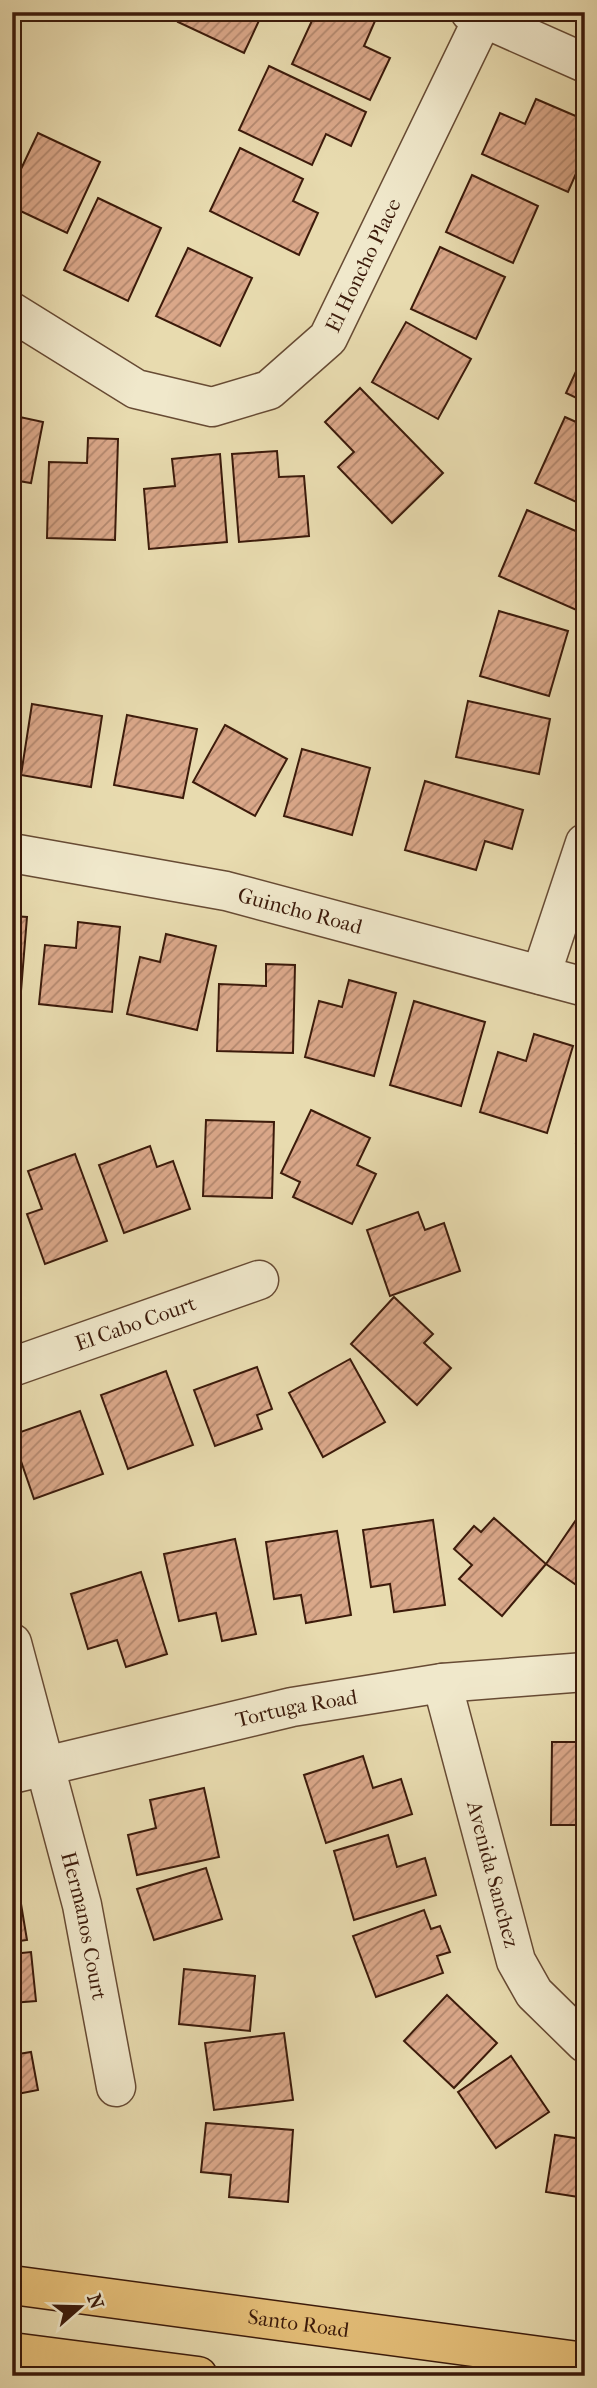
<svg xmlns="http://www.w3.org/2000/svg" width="597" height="2388" viewBox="0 0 597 2388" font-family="'IM FELL French Canon',serif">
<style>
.building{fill:url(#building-hatch);stroke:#3c1b0b;stroke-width:2}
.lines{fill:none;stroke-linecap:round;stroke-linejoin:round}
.minor-casing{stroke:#674b34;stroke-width:41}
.major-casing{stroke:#3c1b0b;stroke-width:41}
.minor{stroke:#f0e8cb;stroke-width:38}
.major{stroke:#e4be78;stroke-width:38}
.labels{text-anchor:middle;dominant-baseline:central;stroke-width:7;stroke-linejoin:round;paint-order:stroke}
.street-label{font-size:21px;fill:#3c1b0b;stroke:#f0e8cb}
</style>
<defs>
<pattern id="building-hatch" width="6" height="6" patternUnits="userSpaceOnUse" patternTransform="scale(1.75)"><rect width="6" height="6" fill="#daa789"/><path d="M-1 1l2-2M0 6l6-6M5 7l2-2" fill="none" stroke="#b2876e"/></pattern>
</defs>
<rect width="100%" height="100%" fill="#e8dbaf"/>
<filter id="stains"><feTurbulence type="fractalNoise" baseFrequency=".00286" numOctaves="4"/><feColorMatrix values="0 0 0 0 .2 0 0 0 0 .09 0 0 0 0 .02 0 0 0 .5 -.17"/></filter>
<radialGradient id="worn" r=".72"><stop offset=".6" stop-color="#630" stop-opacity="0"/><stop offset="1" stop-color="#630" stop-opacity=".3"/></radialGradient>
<!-- building -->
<g class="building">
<polygon points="183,12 263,12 244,53 178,22"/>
<polygon points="316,12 356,12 375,21 364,46 390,58 370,100 292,64"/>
<polygon points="269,66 366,112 351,146 326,134 312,165 239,130"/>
<polygon points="536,99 585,120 585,153 568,192 482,154 500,113 525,124"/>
<polygon points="38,133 100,162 67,233 12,207 12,188"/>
<polygon points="240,148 303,179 293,201 318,213 299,255 210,211"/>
<polygon points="472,175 538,206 513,263 446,232"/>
<polygon points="98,198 161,228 128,301 64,270"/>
<polygon points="440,247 505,277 476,339 411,309"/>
<polygon points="188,248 252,278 220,346 156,316"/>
<polygon points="406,322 471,359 438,419 372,382"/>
<polygon points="585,352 585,402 566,393"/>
<polygon points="12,386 20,387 15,416 43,422 31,483 12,480"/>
<polygon points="360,388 443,473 392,523 338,467 354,452 325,422"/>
<polygon points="565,417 585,426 585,506 535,483"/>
<polygon points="88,438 118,439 115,540 47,538 49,462 87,463"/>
<polygon points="277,451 279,477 304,476 309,536 239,542 232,454"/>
<polygon points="220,454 227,542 149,549 144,489 175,486 172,459"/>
<polygon points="527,510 585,535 585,604 581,612 499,576"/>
<polygon points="499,611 568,631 549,696 480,676"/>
<polygon points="468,701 550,719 539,774 456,757"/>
<polygon points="32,704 102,716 91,787 21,775"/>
<polygon points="127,715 197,729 183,798 114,785"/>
<polygon points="225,725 287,759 255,816 193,782"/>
<polygon points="302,749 370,768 352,835 284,816"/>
<polygon points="425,781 523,810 512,849 485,841 476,870 405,850"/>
<polygon points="12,916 27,917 21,991 12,990"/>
<polygon points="78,922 120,927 112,1012 39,1004 45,945 76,948"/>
<polygon points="166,934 216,946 197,1030 127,1014 140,957 160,962"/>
<polygon points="266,964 295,965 293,1053 217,1051 219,984 266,986"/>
<polygon points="349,980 396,993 374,1076 305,1057 319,1001 342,1007"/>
<polygon points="414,1001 485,1022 461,1106 390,1085"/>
<polygon points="534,1034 573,1046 547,1133 480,1112 498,1052 526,1061"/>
<polygon points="581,1078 585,1078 585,1144 576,1143"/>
<polygon points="311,1110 370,1138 357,1165 376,1174 352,1224 293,1197 300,1182 281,1173"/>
<polygon points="206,1120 274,1122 272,1198 203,1196"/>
<polygon points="150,1146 157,1167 173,1161 190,1209 124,1233 99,1165"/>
<polygon points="75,1154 107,1241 45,1264 27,1214 42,1209 28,1171"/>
<polygon points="418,1212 425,1230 444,1223 460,1271 390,1296 367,1230"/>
<polygon points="394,1297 433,1334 424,1343 451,1368 417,1405 351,1344"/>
<polygon points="350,1359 385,1422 323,1457 289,1393"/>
<polygon points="257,1367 272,1409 257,1415 262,1429 215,1446 194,1390"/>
<polygon points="166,1371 193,1445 128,1469 101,1395"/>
<polygon points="80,1411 103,1474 34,1499 12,1435"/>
<polygon points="580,1514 585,1517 585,1591 546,1564"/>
<polygon points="494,1518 546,1564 502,1616 459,1579 472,1565 454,1549 474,1526 481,1532"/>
<polygon points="433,1520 445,1605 394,1612 390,1584 371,1587 363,1530"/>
<polygon points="337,1531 351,1615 306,1623 301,1595 274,1599 266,1542"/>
<polygon points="235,1539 256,1634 222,1641 216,1613 179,1621 164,1554"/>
<polygon points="141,1572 167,1654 126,1667 117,1640 88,1649 71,1594"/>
<polygon points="552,1742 585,1742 585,1825 551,1825"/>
<polygon points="363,1756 373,1788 401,1779 412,1814 326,1843 304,1775"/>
<polygon points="204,1788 219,1857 137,1875 128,1835 156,1828 150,1800"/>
<polygon points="388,1835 397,1867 425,1858 436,1895 354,1920 334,1851"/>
<polygon points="206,1868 222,1919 154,1940 137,1889"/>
<polygon points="20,1898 27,1940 12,1942 12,1899"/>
<polygon points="424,1910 431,1929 440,1926 450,1952 437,1956 443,1973 376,1997 353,1936"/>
<polygon points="31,1952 36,2001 12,2003 12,1954"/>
<polygon points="184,1969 255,1976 250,2031 179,2024"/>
<polygon points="447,1995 497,2043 454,2088 404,2041"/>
<polygon points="284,2033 293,2100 214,2110 205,2043"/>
<polygon points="31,2052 38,2090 12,2095 12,2055"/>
<polygon points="511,2056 549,2112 496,2148 458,2092"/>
<polygon points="585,2122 585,2198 546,2192 555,2135 582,2139"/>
<polygon points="206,2123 293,2130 288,2202 229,2197 231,2175 201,2172"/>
</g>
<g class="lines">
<!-- minor casing -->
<g class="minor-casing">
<g id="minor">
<polyline points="470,12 585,63"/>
<path id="s1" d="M12 312 136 389 212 407 269 390 328 338 483 18"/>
<path id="s2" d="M12 853 226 891 585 987"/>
<polyline points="541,975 585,843"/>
<path id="s3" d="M12 1367 259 1280"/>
<path id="s4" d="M12 1643 82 1905 116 2087"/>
<path id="s5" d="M442 1683 516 1961 534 1993 585 2043"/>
<path id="s6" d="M12 1774 292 1707 442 1683 585 1672"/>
</g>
</g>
<!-- major casing -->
<g class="major-casing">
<g id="major">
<path id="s7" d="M12 2285 585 2362"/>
<polyline points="12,2352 198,2376"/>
</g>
</g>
<!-- minor -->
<use href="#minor" class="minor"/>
<!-- major -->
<use href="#major" class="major"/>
</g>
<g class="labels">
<!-- street labels -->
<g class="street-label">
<text stroke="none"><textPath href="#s1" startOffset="443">El Honcho Place</textPath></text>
<text stroke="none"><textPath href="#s2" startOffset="294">Guincho Road</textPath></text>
<text stroke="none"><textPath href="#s3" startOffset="131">El Cabo Court</textPath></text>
<text stroke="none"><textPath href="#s6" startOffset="292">Tortuga Road</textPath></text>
<text stroke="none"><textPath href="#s5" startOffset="198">Avenida Sanchez</textPath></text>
<text stroke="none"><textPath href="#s4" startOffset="292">Hermanos Court</textPath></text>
<text stroke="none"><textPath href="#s7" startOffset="289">Santo Road</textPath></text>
</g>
</g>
<!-- margin -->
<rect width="597" height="2388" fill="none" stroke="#e8dbaf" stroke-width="42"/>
<rect x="14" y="14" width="569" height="2360" fill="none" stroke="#3c1b0b" stroke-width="3.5"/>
<rect x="21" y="21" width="555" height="2346" fill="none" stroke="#3c1b0b" stroke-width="2"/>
<!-- north arrow -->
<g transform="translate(80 2307) rotate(70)" stroke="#f0e8cb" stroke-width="5" paint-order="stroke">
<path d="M0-5L12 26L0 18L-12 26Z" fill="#3c1b0b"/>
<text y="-10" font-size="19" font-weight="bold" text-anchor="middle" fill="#3c1b0b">N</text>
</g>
<rect width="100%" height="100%" filter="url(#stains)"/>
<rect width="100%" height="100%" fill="url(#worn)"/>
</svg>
